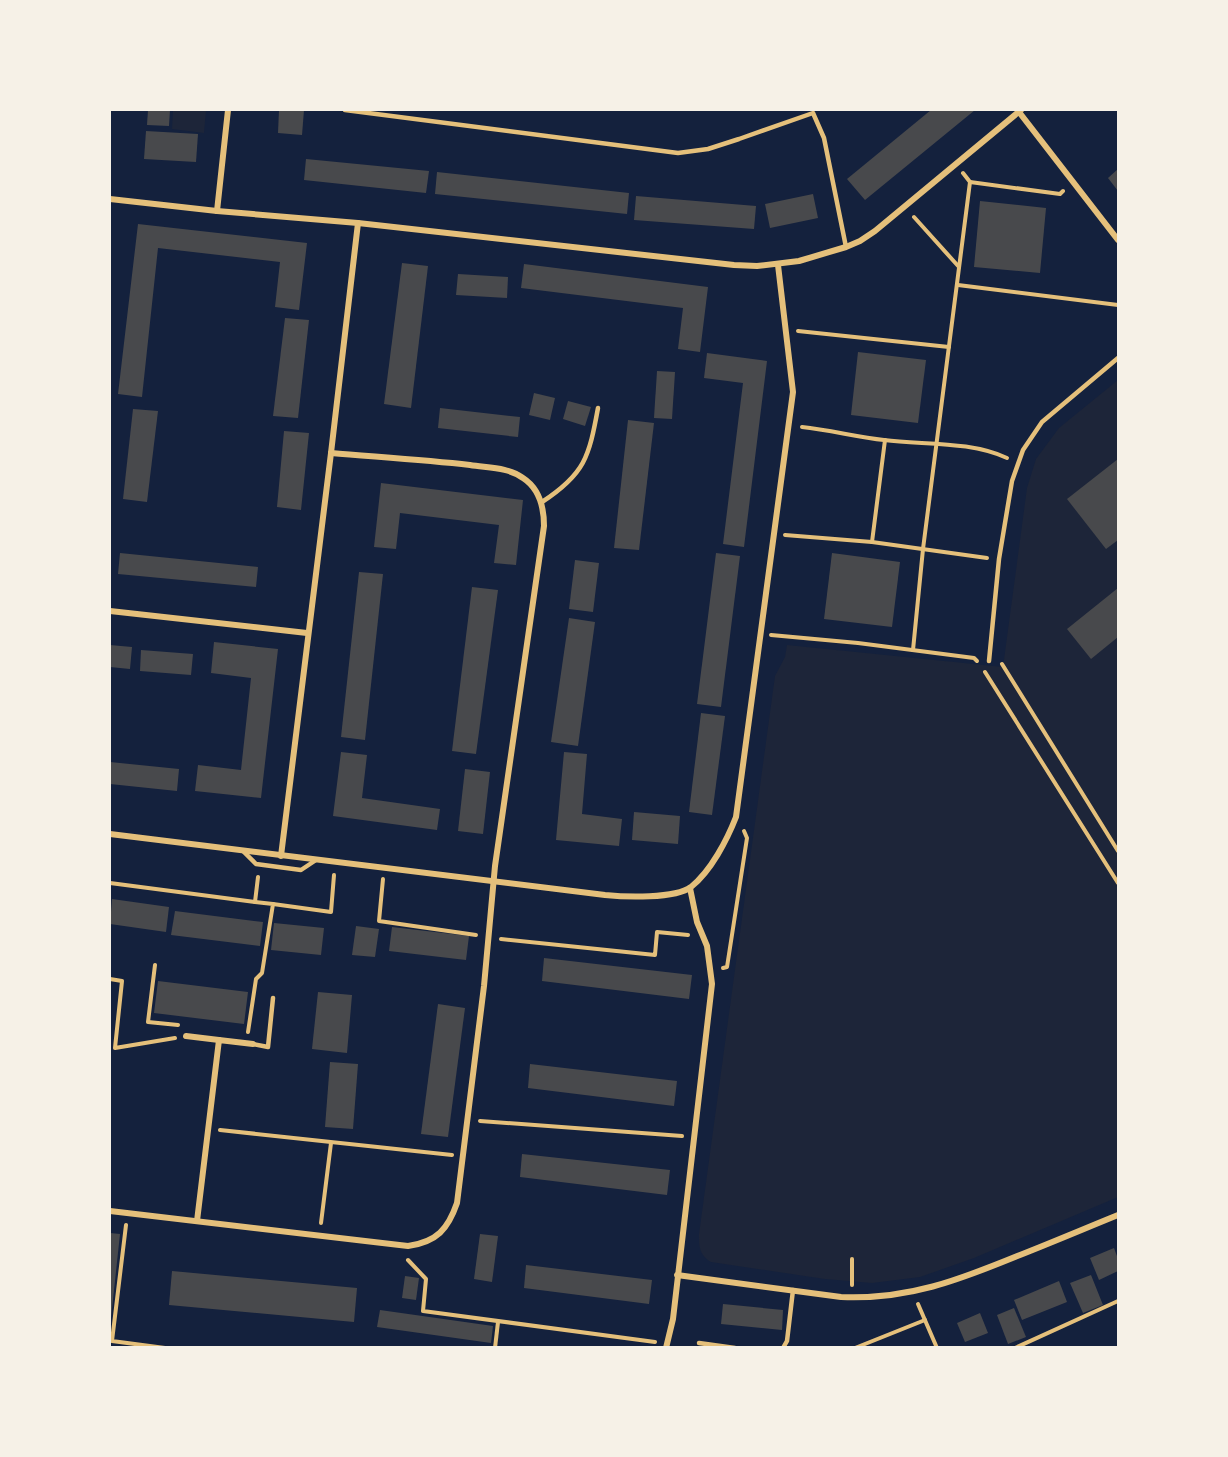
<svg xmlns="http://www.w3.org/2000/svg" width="1228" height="1457" viewBox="0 0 1228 1457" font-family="'Public Sans',sans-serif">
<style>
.green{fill:#1d2539}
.building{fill:#48494c}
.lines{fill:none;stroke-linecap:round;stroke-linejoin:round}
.path{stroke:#e5c07b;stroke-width:4}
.service{stroke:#e5c07b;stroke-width:4.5}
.minor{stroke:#e5c07b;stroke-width:6}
</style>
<rect width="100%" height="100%" fill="#14213d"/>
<!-- green -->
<g class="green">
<polygon points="173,110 206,110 204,133 172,129"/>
<path d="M1118 380V1197L974 1258 920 1277 872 1283 825 1279 711 1262C699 1255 699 1246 699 1234L775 676 785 657 787 645 1003 667 1027 488 1036 459 1059 428Z"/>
</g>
<!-- building -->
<g class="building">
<polygon points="148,110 170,110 169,126 147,125"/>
<polygon points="279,110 304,110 302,135 278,133"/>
<polygon points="931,110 975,110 865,200 847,179"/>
<polygon points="146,131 198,134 196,162 144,159"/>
<polygon points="306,159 429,171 426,193 304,180"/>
<polygon points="1118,169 1118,191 1108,178"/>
<polygon points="437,172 629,193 627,214 435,194"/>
<polygon points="813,194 818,218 770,228 765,204"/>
<polygon points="636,196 756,206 754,229 634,220"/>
<polygon points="980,201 1046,208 1040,273 974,267"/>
<polygon points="138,224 307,243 299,310 275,307 280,262 158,248 142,397 118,394"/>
<polygon points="402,263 428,266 411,408 384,404"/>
<polygon points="524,264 708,287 700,352 678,349 683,308 521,288"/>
<polygon points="458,274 508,277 507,298 456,295"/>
<polygon points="285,318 309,320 298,418 273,416"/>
<polygon points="858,352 926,360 918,423 851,415"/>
<polygon points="707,353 767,361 744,547 723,544 743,383 704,378"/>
<polygon points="657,371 675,372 672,419 654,418"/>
<polygon points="534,393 555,398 550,420 529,415"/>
<polygon points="568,401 591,407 585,426 563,419"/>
<polygon points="440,408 520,417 518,437 438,428"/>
<polygon points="133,409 158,411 147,502 123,499"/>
<polygon points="628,420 654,423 639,550 614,548"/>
<polygon points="284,431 309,433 301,510 277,507"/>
<polygon points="1118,459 1118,540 1106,549 1067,499"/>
<polygon points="381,483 523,500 516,565 494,563 499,525 400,513 396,549 374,547"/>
<polygon points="120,553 258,567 256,587 118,574"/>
<polygon points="716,553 740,556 721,707 697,704"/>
<polygon points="832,553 900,562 892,627 824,619"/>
<polygon points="575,560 599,563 593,612 569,609"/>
<polygon points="359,572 383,574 365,740 341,737"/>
<polygon points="472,587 498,590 476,754 452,751"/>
<polygon points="1118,588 1118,637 1091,659 1067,629"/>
<polygon points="569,618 595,622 578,746 551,742"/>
<polygon points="214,642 278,649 261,798 195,791 198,765 241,770 251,678 211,673"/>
<polygon points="110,645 132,647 130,669 110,667"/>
<polygon points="141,650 193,654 191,675 140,671"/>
<polygon points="701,713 725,716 712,815 689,812"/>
<polygon points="341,752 367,755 362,798 440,809 437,830 333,816"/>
<polygon points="564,752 587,754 582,814 622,819 619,846 556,840"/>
<polygon points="110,762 179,769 177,791 110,784"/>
<polygon points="465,769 490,772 483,834 458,831"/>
<polygon points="634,812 680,816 678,844 632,840"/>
<polygon points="112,899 169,907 166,932 110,924"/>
<polygon points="175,911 263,922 260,946 171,935"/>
<polygon points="274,923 324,928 321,955 271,950"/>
<polygon points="356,926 379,929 375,957 352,955"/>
<polygon points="392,927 469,936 466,960 389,951"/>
<polygon points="544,958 692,975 689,999 542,981"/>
<polygon points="158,981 248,992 244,1024 154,1013"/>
<polygon points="318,992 352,995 347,1053 312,1049"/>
<polygon points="438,1004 465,1008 448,1137 421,1134"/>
<polygon points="330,1062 358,1064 353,1129 325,1127"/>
<polygon points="530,1064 677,1081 674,1106 528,1088"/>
<polygon points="522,1154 670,1170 667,1195 520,1177"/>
<polygon points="110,1233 120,1234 111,1318 110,1318"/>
<polygon points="480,1234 498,1236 492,1282 474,1279"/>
<polygon points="1114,1248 1118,1259 1118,1271 1099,1280 1090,1258"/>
<polygon points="526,1265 652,1280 649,1304 524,1288"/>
<polygon points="172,1271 357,1288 354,1322 169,1305"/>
<polygon points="1091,1275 1103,1305 1083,1313 1070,1283"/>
<polygon points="405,1276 419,1278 416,1300 402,1298"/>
<polygon points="1059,1281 1067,1302 1022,1320 1014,1300"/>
<polygon points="723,1304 783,1310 782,1330 721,1324"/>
<polygon points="1014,1308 1026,1337 1008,1344 997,1315"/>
<polygon points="380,1310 493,1326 491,1343 377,1327"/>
<polygon points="980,1313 988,1333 965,1342 957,1323"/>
</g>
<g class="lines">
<!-- path -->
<g class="path">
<polyline points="970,182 1060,194 1063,191"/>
<polyline points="914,217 959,267"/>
<polyline points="958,285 1118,305"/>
<polyline points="798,331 949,347"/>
<path d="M802 427C830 430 857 437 884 440 925 445 970 441 1007 458"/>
<polyline points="785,535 872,542 987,558"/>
<polyline points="872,542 885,440"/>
<polyline points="771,635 858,643 974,658 977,661"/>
<polyline points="913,650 923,549 970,182 963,173"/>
<polyline points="1002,664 1118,851"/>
<polyline points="985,672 1118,883"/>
<polyline points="383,879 379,921 476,935"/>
<polyline points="110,883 255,902"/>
<polyline points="273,904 331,912 334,875"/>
<polyline points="501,939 655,955 657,932 688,935"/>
<polyline points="155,965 148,1022 178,1025"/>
<polyline points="723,968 727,967 747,838 744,831"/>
<polyline points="110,979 122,981 115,1048 175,1038"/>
<polyline points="248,1032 256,979 262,973 273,904 255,902 258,877"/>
<polyline points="480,1121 682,1136"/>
<polyline points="220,1130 452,1155"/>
<polyline points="321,1223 331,1143"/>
<polyline points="126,1225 112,1341 165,1348"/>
<polyline points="408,1260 426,1279 423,1311 655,1342"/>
<polyline points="852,1285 852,1259"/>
<polyline points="918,1304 937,1348"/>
<polyline points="495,1348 498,1322"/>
<polyline points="855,1348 925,1320"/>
<polyline points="1015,1348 1118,1301"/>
</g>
<!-- service -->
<g class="service">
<polyline points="345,110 678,153 708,149 739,139 813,113 824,138 846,247"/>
<path d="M542 502C585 474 589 457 598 408"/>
<polyline points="989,661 999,559 1012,481 1023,450 1042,422 1118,358"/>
<polyline points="243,851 256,864 301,870 316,860"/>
<polyline points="253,1044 268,1047 273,998"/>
<polyline points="699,1343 735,1348"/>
<polyline points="783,1348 787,1341 793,1290"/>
</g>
<!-- minor -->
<g class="minor">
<polyline points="1019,112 1118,240"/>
<polyline points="110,199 217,211 358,223 734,265 757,266 799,261 846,247 860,241 875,231 1021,110"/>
<polyline points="217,211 228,110"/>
<polyline points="110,611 307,633"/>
<path d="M110 834 605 895C625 897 675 899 691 887 711 871 727 840 736 817L793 392 778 265"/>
<polyline points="281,856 331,453 358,223"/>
<polyline points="186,1036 219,1040"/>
<path d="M110 1211 408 1246C437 1242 448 1229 457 1203L484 986 495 866 544 526C544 507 540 489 523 478 508 467 488 468 470 465 424 460 378 457 331 453"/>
<polyline points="197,1221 219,1040 253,1044"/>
<path d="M677 1275 841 1297C908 1300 959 1280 1020 1255 1053 1242 1086 1228 1118 1215"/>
<polyline points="666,1348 673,1319 712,984 707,946 697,922 690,888"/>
</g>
</g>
<!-- border -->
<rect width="1228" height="1457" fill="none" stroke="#f6f1e7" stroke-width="222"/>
</svg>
